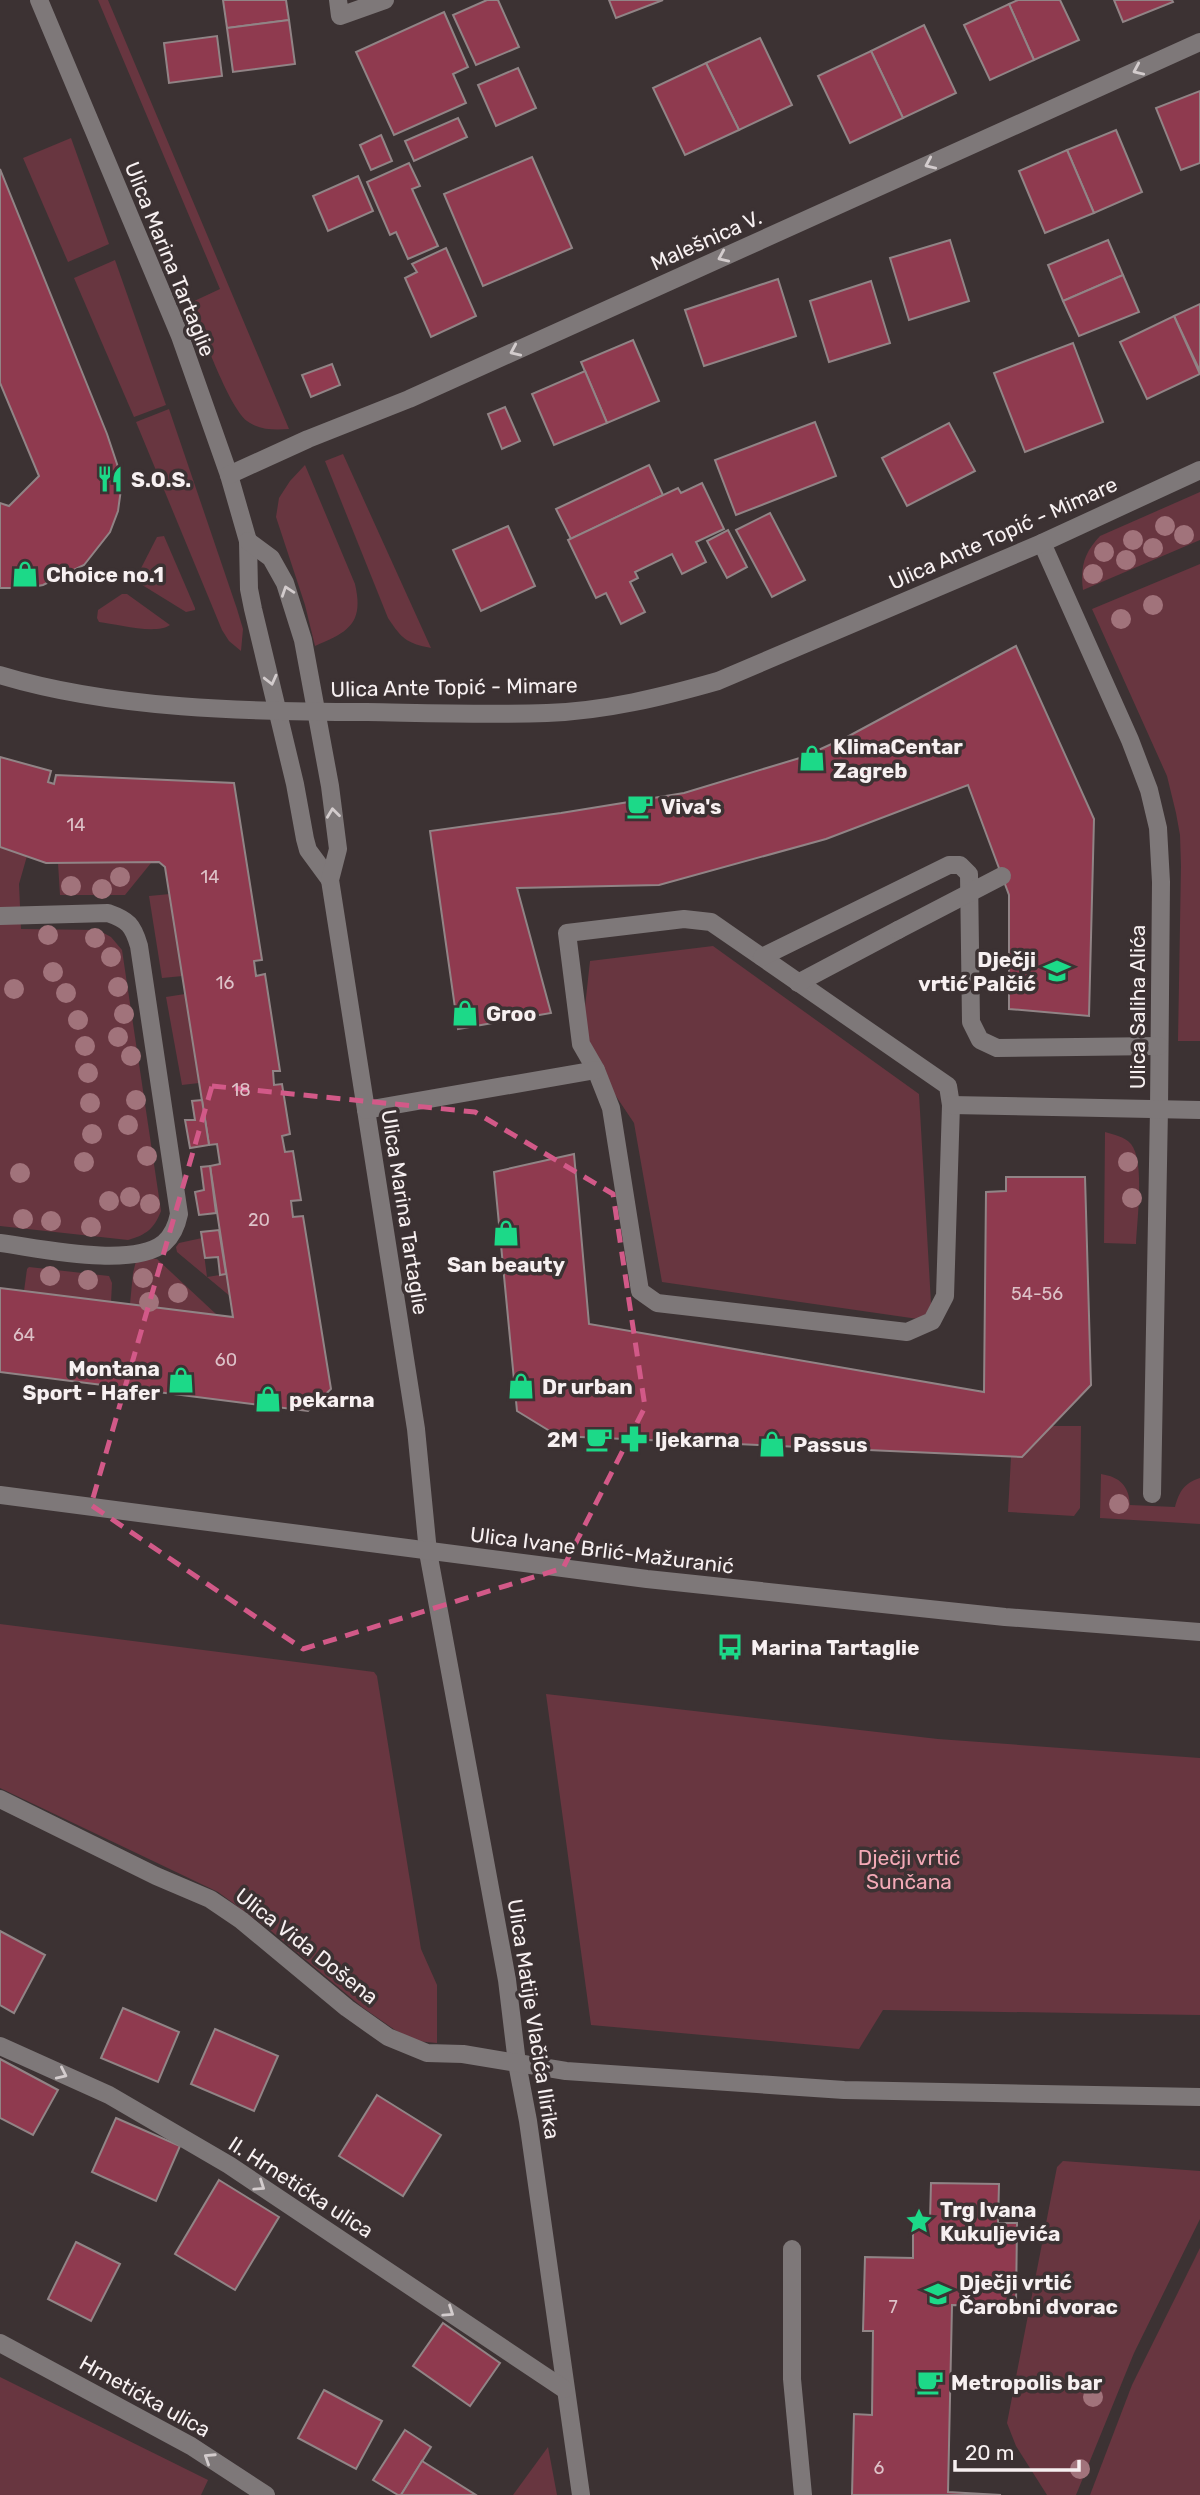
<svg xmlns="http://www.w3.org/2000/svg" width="1200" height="2495" viewBox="0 0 1200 2495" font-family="Rubik,sans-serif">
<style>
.green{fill:#683640}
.building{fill:#8f3a4f;stroke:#918486;stroke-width:2}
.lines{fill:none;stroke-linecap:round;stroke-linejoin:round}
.minor{stroke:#7e7879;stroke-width:18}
.minor-bridge{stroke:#7e7879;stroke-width:18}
.tree{fill:#a1737b}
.oneway{stroke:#d3cccd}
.marked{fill:none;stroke:#d25988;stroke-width:5;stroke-dasharray:14 9;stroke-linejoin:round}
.labels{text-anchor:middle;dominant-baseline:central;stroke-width:7;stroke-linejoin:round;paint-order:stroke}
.number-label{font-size:18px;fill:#ddc2c8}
.street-label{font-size:21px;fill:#f7f0f1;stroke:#3c3233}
.poi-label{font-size:21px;font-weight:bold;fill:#f7f0f1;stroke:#3c3233;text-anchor:start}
.park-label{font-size:21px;fill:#f3a9b6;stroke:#3c3233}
</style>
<rect width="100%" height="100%" fill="#3c3233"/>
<!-- green -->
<g class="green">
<path d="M98 0H108L289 429C274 430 259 430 247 421 228 406 201 329 190 303L220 289Z"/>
<polygon points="71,138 109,244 68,262 23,158"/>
<polygon points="115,260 166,405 134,417 74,278"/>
<polygon points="169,409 237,609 243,629 241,651 229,641 222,630 136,422"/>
<path d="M343 454 431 648C406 643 402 639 388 618L325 461Z"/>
<path d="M305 465 355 584C364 623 349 632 315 646L305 605 276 517 279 498 290 481Z"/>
<path d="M1200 492V540L1083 590C1080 567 1084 553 1100 536Z"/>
<polygon points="164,536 195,608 195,610 186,612 139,583 136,578 157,537"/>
<polygon points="1200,564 1200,1041 1178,1041 1181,866 1180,835 1176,813 1167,776 1092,609"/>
<path d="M122 594H127L170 625C156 635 116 624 99 622L97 618 98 610Z"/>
<path d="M0 847 27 856 19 884 21 929 98 930 111 937 122 950 161 1211C154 1229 146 1235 128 1240L0 1226Z"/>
<polygon points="58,863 151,863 125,895 60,895"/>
<polygon points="170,894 183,976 162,978 149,896"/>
<polygon points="713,946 919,1094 932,1321 662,1282 634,1123 581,1044 590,961"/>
<polygon points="185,994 199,1083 182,1085 166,997"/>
<path d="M1105 1132C1114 1135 1124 1136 1131 1144 1145 1161 1137 1221 1136 1244L1104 1243Z"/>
<polygon points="202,1238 207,1277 226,1274 231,1297 177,1252 176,1247 179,1243"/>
<polygon points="147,1258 157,1259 217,1315 130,1304 133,1273 136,1261"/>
<polygon points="29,1267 109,1276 112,1283 111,1302 24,1291 27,1269"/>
<polygon points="1051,1426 1081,1426 1080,1508 1074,1516 1008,1512 1011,1457 1022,1457"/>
<path d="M1101 1474C1120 1477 1129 1486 1130 1505L1175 1507C1179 1492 1184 1483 1200 1478V1524L1100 1518Z"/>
<polygon points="0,1624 374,1672 377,1676 421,1949 437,1985 437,2043 416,2041 395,2030 362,2007 270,1930 218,1892 0,1788"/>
<polygon points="546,1694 938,1739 1200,1758 1200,2015 883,2010 859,2049 591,2025"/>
<polygon points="1063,2161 1200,2171 1200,2219 1134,2353 1076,2495 1047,2495 1016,2446 1007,2423 1057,2167"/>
<polygon points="1200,2248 1200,2495 1090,2495 1132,2385"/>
<polygon points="0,2377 208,2480 201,2495 0,2495"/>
<polygon points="548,2447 557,2495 513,2495"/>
</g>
<!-- building -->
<g class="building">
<polygon points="223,0 286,0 289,20 227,28"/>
<polygon points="487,0 498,0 519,47 476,65 453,15"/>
<polygon points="609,0 663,0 616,18"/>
<polygon points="1018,0 1060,0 1079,40 1034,60 1009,4"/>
<polygon points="1114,0 1172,0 1173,2 1123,22"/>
<polygon points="1009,4 1034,60 990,80 964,25"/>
<polygon points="444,12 468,67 453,74 466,103 394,135 356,52"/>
<polygon points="289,20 295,64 233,72 227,28"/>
<polygon points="924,25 956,93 903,118 871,51"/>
<polygon points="217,36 222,76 169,83 164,43"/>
<polygon points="760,38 792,105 739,130 706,63"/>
<polygon points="871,51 903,118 850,143 818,76"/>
<polygon points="706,63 739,130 685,155 653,88"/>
<polygon points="518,68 536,108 496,126 478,85"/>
<polygon points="1200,91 1200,163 1181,170 1156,108"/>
<polygon points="458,118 467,137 414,161 405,141"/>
<polygon points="1116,130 1142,192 1094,213 1067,150"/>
<polygon points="381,135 392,161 371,170 360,145"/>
<polygon points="1067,150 1094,213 1045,233 1019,171"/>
<polygon points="532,157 572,248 483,286 444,194"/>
<polygon points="409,163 420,186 412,189 438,246 408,259 396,232 390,235 367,182"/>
<polygon points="0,169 107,434 118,467 121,489 118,511 110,532 84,565 43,585 27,588 0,588 0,503 9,506 39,476 0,383"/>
<polygon points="358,176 373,211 328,231 313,196"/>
<polygon points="950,240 969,301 909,320 890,258"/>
<polygon points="1108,240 1123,275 1063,301 1048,265"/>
<polygon points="446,248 476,316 431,337 405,278 417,272 412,264"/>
<polygon points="1123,275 1139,312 1079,336 1063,301"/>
<polygon points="778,279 796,336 704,366 685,310"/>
<polygon points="871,281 890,343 829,362 810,301"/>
<polygon points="1200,304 1200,371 1174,316"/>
<polygon points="1174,316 1200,374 1147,399 1120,342"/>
<polygon points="633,340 659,401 607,423 581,362"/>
<polygon points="1073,343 1103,422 1025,452 994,373"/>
<polygon points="332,364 340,385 311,397 302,375"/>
<polygon points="585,371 607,423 554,445 532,394"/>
<polygon points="505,407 520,441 502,449 488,414"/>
<polygon points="815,422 836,476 736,515 715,460"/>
<polygon points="949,423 975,471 907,506 882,458"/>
<polygon points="649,465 663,495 571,539 556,509"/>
<polygon points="702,483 724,529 696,542 706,562 682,574 672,554 635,572 638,578 630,582 645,612 621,624 606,593 596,598 568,540 678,488 681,493"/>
<polygon points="770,513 805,580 772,597 736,530"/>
<polygon points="508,526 535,586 481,611 453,550"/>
<polygon points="728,530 747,567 727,578 707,541"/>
<polygon points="1016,646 1094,819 1089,1016 1009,1009 1009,895 968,785 826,839 659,885 517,888 551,1013 458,1029 430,831 561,813 684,793 803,757 847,737"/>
<polygon points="0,757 51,771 48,782 54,784 56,775 234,783 262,960 254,961 256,976 265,974 280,1071 273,1071 274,1085 282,1084 290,1134 282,1136 285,1152 293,1151 301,1200 291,1201 293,1217 303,1216 331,1389 308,1411 0,1372 0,1288 233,1317 210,1166 220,1164 217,1144 209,1145 165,867 159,862 46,863 0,847"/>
<polygon points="202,1100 209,1145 190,1148 185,1120 195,1120 192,1101"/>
<polygon points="574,1154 589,1324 984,1392 986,1192 1006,1191 1006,1177 1085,1177 1091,1385 1022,1457 558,1436 517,1411 494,1172"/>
<polygon points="210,1166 216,1213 199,1215 195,1192 204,1190 201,1167"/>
<polygon points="219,1230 226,1274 220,1275 218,1257 205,1258 201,1232"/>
<polygon points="0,1931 45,1955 14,2013 0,2005"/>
<polygon points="123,2008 179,2032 158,2082 101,2058"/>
<polygon points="215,2029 278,2056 254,2111 191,2084"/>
<polygon points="0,2059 58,2090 33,2135 0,2118"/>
<polygon points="377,2095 441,2135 403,2196 339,2156"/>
<polygon points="116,2118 180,2146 156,2201 92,2172"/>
<polygon points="219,2180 279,2217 235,2290 175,2254"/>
<polygon points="931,2183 999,2184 998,2223 1017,2223 1016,2306 952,2305 948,2492 1001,2495 852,2495 854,2414 872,2415 873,2331 863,2331 865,2257 913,2258 913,2220 930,2221"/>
<polygon points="76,2242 120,2264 91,2321 48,2299"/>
<polygon points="443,2323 500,2363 470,2406 413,2366"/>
<polygon points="324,2390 382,2421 356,2469 298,2438"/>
<polygon points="405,2430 431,2447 401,2495 398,2495 373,2480"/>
<polygon points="422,2461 476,2495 401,2495"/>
</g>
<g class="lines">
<!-- minor -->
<g class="minor">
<polyline points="39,0 180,336 229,475 248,541 249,589 253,609 295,784 305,839 308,850 330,880"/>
<polyline points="338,0 340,16 385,0"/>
<polyline points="229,475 308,439 409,399 1200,42"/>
<polyline points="248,541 271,558 285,583 303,640 330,786 338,849 330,880 416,1429 428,1552 507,1980 517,2063 528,2121 581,2495"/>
<polyline points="1042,543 1130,740 1149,790 1158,828 1161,882 1159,1109 1152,1494"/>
<path d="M0 675C112 709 250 712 367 712 427 713 487 715 547 713 605 711 662 697 718 681L1042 543 1200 470"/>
<path d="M0 916 108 913C128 920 133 925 139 946L179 1214C177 1224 172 1236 164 1243 132 1269 39 1248 0 1243"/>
<polygon points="684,919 711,922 948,1086 951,1105 945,1296 932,1321 907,1332 657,1303 640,1291 611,1108 596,1070 581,1044 567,933"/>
<polyline points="762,957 949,865 960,865 969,874 971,1022 980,1040 997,1048 1159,1046"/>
<polyline points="798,983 898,930"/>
<polyline points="951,1105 1200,1110"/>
<polyline points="366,1110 596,1070"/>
<polyline points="0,1495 647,1579 1005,1617 1200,1632"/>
<polyline points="0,1799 156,1876 210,1899 241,1920 347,2008 388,2037 427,2053 463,2054 566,2071 844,2090 1200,2097"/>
<polyline points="0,2046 109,2095 229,2165 564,2389"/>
<polyline points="792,2249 792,2379 803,2495"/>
<polyline points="0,2343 191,2446 266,2495"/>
</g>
<!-- minor-bridge -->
<polyline class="minor-bridge" points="898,930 1002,876"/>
</g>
<!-- trees -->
<g class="tree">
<circle cx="1165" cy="526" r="10"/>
<circle cx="1184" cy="535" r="10"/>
<circle cx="1133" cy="540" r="10"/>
<circle cx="1153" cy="548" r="10"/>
<circle cx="1104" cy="552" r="10"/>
<circle cx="1126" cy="560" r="10"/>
<circle cx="1093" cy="574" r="10"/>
<circle cx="1153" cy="605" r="10"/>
<circle cx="1121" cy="619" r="10"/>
<circle cx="120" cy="877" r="10"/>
<circle cx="71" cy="886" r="10"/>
<circle cx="102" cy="889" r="10"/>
<circle cx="48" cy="935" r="10"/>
<circle cx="95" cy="938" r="10"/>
<circle cx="111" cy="957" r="10"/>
<circle cx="53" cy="972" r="10"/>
<circle cx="118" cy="987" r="10"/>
<circle cx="14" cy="989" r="10"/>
<circle cx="66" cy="993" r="10"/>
<circle cx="124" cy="1014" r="10"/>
<circle cx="78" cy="1020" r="10"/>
<circle cx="118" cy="1037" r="10"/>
<circle cx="85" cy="1046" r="10"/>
<circle cx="131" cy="1056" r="10"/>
<circle cx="88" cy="1073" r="10"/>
<circle cx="136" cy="1100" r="10"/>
<circle cx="90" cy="1103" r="10"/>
<circle cx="128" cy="1125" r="10"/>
<circle cx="92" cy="1134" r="10"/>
<circle cx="147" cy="1156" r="10"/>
<circle cx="84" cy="1162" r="10"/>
<circle cx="1128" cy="1162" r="10"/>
<circle cx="20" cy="1173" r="10"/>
<circle cx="130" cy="1197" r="10"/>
<circle cx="1132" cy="1198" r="10"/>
<circle cx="109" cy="1201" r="10"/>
<circle cx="150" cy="1204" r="10"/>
<circle cx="23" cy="1219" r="10"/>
<circle cx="51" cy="1221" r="10"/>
<circle cx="91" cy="1227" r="10"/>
<circle cx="50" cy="1276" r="10"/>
<circle cx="143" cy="1278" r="10"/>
<circle cx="88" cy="1280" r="10"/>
<circle cx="178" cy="1293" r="10"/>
<circle cx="149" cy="1302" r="10"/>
<circle cx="1119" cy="1504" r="10"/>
<circle cx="1093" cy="2397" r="10"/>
<circle cx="1080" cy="2469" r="10"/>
</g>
<!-- one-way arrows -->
<defs><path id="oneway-chevron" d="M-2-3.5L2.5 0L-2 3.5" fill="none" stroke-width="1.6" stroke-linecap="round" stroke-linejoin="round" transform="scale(1.75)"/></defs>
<g class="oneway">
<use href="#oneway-chevron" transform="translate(1138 70) rotate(156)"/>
<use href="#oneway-chevron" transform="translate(930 164) rotate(156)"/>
<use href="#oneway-chevron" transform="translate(723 257) rotate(156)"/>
<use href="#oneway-chevron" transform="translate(515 351) rotate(156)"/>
<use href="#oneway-chevron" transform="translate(287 591) rotate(-109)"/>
<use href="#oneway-chevron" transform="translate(271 680) rotate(76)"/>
<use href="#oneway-chevron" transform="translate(333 813) rotate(-97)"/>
<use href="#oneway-chevron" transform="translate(62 2074) rotate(25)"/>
<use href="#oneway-chevron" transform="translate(260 2186) rotate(34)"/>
<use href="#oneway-chevron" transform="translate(449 2312) rotate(34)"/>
<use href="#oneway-chevron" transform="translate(209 2458) rotate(-147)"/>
</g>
<!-- marked area -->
<path class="marked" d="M212 1086 475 1112 613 1194 645 1407 563 1568 303 1649 91 1505Z"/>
<!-- icons -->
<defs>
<g id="restaurant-bare" transform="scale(2.1)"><path d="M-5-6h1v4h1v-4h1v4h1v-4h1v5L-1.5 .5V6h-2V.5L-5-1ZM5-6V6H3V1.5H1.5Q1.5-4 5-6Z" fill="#1cd988" stroke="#3c3233" stroke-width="2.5" paint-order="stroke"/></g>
<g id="shop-bare" transform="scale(2.1)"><path d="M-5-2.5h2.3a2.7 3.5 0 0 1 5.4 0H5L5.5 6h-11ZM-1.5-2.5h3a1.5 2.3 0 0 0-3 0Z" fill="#1cd988" stroke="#3c3233" stroke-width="2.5" paint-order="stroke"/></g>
<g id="cafe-bare" transform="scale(2.1)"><path d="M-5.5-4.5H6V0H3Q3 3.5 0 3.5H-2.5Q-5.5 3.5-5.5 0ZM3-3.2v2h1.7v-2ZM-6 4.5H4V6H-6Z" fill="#1cd988" stroke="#3c3233" stroke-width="2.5" paint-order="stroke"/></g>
<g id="school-bare" transform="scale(2.1)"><path d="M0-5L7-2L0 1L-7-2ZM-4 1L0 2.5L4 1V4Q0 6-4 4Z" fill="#1cd988" stroke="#3c3233" stroke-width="2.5" paint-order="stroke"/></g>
<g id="pharmacy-bare" transform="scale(2.1)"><path d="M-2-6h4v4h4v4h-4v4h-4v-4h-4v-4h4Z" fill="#1cd988" stroke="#3c3233" stroke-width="2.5" paint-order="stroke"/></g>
<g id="bus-bare" transform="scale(2.1)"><path d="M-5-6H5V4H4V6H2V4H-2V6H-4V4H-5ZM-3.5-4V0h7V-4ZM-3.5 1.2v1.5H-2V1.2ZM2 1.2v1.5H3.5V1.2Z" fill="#1cd988" stroke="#3c3233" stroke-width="2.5" paint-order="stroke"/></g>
<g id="sight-bare" transform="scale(2.1)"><path d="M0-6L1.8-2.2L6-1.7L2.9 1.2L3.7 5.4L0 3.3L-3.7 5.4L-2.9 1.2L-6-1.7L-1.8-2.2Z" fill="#1cd988" stroke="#3c3233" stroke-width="2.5" paint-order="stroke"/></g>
</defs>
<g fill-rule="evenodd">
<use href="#restaurant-bare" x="110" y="479"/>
<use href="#shop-bare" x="25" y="574"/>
<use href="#shop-bare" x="812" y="758"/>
<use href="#cafe-bare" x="640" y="806"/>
<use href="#school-bare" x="1057" y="971"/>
<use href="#shop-bare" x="465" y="1013"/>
<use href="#shop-bare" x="506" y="1233"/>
<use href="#shop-bare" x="181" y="1380"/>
<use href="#shop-bare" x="521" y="1386"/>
<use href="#shop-bare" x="268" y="1399"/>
<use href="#cafe-bare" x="599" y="1439"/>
<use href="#pharmacy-bare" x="634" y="1439"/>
<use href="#shop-bare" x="772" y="1444"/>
<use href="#bus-bare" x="730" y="1647"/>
<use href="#sight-bare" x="919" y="2221"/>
<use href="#school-bare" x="938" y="2294"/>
<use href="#cafe-bare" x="930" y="2382"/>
</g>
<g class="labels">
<!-- number labels -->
<g class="number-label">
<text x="76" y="825">14</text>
<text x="210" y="877">14</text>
<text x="225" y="983">16</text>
<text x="241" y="1090">18</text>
<text x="259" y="1220">20</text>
<text x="1037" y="1294">54-56</text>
<text x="24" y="1335">64</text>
<text x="226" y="1360">60</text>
<text x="893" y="2307">7</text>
<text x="879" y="2468">6</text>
</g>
<!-- street labels -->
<g class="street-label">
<text transform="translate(706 240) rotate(-24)">Malešnica V.</text>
<text transform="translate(170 259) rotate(68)">Ulica Marina Tartaglie</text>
<text transform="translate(1003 533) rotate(-24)">Ulica Ante Topić - Mimare</text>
<text transform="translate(454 687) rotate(-1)">Ulica Ante Topić - Mimare</text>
<text transform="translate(1137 1007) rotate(-90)">Ulica Saliha Alića</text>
<text transform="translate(405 1212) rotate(81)">Ulica Marina Tartaglie</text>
<text transform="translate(602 1550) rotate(7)">Ulica Ivane Brlić-Mažuranić</text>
<text transform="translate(307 1946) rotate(38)">Ulica Vida Došena</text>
<text transform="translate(534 2019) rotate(81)">Ulica Matije Vlačića Ilirika</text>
<text transform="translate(301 2187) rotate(33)">II. Hrnetićka ulica</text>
<text transform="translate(145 2396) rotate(29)">Hrnetićka ulica</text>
</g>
<!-- poi labels -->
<g class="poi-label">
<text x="131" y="479">S.O.S.</text>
<text x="46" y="574">Choice no.1</text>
<text x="833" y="746">KlimaCentar<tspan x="833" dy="24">Zagreb</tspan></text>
<text x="661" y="806">Viva's</text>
<text x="1036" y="959" text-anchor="end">Dječji<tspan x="1036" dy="24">vrtić Palčić</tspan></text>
<text x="486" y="1013">Groo</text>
<text x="506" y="1264" text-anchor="middle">San beauty</text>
<text x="160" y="1368" text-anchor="end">Montana<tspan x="160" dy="24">Sport - Hafer</tspan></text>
<text x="542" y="1386">Dr urban</text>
<text x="289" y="1399">pekarna</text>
<text x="578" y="1439" text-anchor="end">2M</text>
<text x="655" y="1439">ljekarna</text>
<text x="793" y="1444">Passus</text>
<text x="751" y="1647">Marina Tartaglie</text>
<text x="940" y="2209">Trg Ivana<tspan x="940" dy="24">Kukuljevića</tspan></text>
<text x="959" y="2282">Dječji vrtić<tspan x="959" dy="24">Čarobni dvorac</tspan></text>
<text x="951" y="2382">Metropolis bar</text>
</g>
<!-- park labels -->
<g class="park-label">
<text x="909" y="1857">Dječji vrtić<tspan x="909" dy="24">Sunčana</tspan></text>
</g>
</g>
<!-- scale -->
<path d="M955 2460v10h124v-10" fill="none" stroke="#f7f0f1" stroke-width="3.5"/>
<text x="965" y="2460" font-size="21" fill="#f7f0f1" stroke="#3c3233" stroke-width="5" paint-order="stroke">20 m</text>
</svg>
